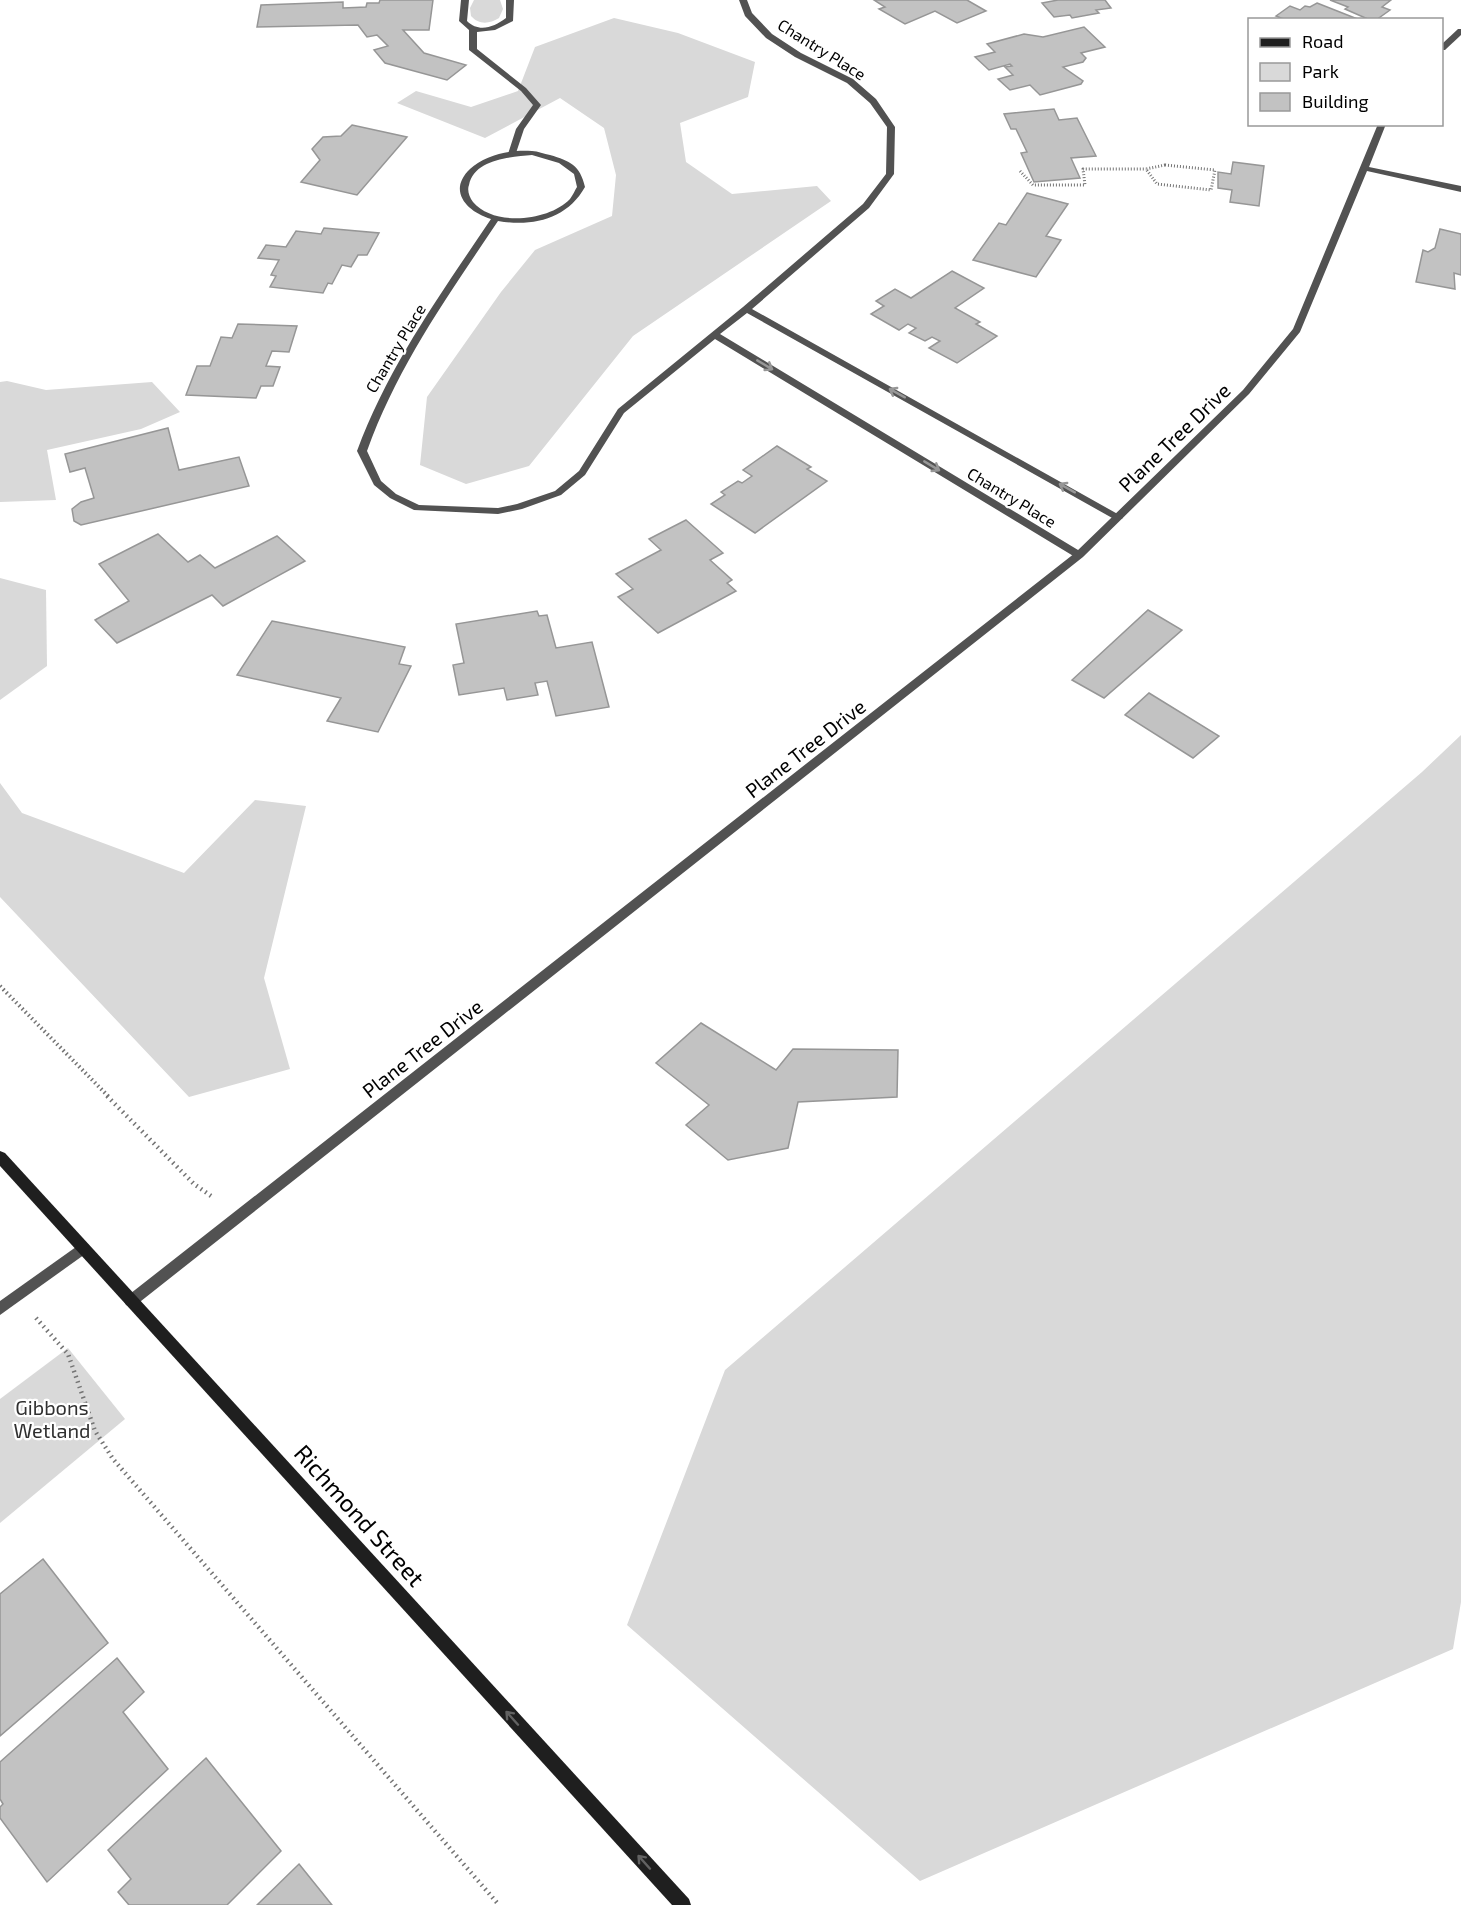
<svg xmlns="http://www.w3.org/2000/svg" width="1461" height="1905" viewBox="0 0 1461 1905" font-family="'Exo 2',sans-serif">
<style>
.green{fill:#d9d9d9}
.building{fill:#c2c2c2;stroke:#969696;stroke-width:1.5}
.lines{fill:none;stroke-linecap:round;stroke-linejoin:round}
.path-far2{stroke:#747474;stroke-width:3;stroke-dasharray:1 2;stroke-linecap:butt}
.path-far1{stroke:#747474;stroke-width:4;stroke-dasharray:1.5 3;stroke-linecap:butt}
.path{stroke:#747474;stroke-width:4.5;stroke-dasharray:1.5 4;stroke-linecap:butt}
.service{fill:#525252;fill-rule:evenodd}
.minor{fill:#525252;fill-rule:evenodd}
.tertiary{fill:#525252;fill-rule:evenodd}
.secondary{fill:#1f1f1f;fill-rule:evenodd}
.oneway{stroke:#979797}
.oneway2{stroke:#626262}
.labels{text-anchor:middle;dominant-baseline:central;stroke-width:4.5;stroke-linejoin:round;paint-order:stroke}
.far-street-label{font-size:16px;fill:#000;stroke:#fff}
.street-label{font-size:20px;fill:#000;stroke:#fff}
.park-label{font-size:20px;fill:#303030;stroke:#fff}
.near-street-label{font-size:24px;fill:#000;stroke:#fff}
</style>
<rect width="100%" height="100%" fill="#fff"/>
<!-- green -->
<g class="green">
<path d="M474 0H500L503 9 499 18C489 24 479 25 471 16L470 8Z"/>
<polygon points="614,18 678,33 755,62 748,97 680,123 686,162 732,194 817,186 831,201 633,336 529,466 466,484 420,465 427,397 501,292 535,250 612,216 616,175 604,128 560,98 485,138 397,103 416,91 471,107 518,91 535,47"/>
<polygon points="7,381 46,390 152,382 180,412 141,429 47,450 56,500 0,502 0,382"/>
<polygon points="0,578 46,590 47,666 0,700"/>
<polygon points="1461,735 1461,1602 1453,1649 920,1881 627,1625 725,1370 1422,772"/>
<polygon points="0,783 22,813 184,873 255,800 306,806 264,978 290,1069 189,1097 0,897"/>
<polygon points="68,1348 125,1419 0,1523 0,1399"/>
</g>
<!-- building -->
<g class="building">
<polygon points="380,0 433,0 429,30 403,30 424,53 466,65 447,80 385,63 374,50 388,46 377,35 367,37 358,25 257,27 261,5 343,2 343,8 366,7 367,3 379,3"/>
<polygon points="874,0 967,0 986,11 957,23 935,11 905,24 879,9 885,7"/>
<polygon points="1058,0 1105,0 1111,8 1096,10 1099,13 1072,18 1070,15 1054,17 1042,3"/>
<polygon points="1330,0 1391,0 1382,7 1390,10 1376,20 1370,20 1345,9 1348,7"/>
<polygon points="1317,3 1360,20 1286,20 1276,16 1290,6 1300,10 1305,6 1310,7"/>
<polygon points="1084,27 1105,47 1081,53 1086,58 1083,62 1063,67 1083,81 1081,84 1040,95 1030,85 1010,90 998,79 1013,75 1005,67 1012,66 1010,64 989,70 975,57 995,52 987,44 1024,34 1043,37"/>
<polygon points="1054,109 1059,120 1077,118 1096,156 1071,158 1080,178 1034,182 1021,153 1027,152 1016,129 1011,129 1004,114"/>
<polygon points="352,125 407,137 357,195 301,182 320,160 312,149 323,137 341,136"/>
<polygon points="1233,162 1264,166 1259,206 1230,202 1232,190 1218,188 1218,172 1231,174"/>
<polygon points="1027,193 1068,204 1046,236 1061,240 1036,277 973,260 999,223 1006,225"/>
<polygon points="324,228 379,233 367,255 358,255 351,267 342,265 332,284 328,283 323,293 270,287 276,276 271,275 279,260 258,258 266,245 286,247 296,231 321,234"/>
<polygon points="1440,229 1461,234 1461,275 1454,273 1455,289 1416,282 1423,250 1428,252 1435,248"/>
<polygon points="952,271 984,288 955,308 980,322 976,324 997,336 957,363 929,348 940,341 932,337 925,341 909,333 916,328 908,324 899,330 871,314 884,306 876,301 895,289 911,298"/>
<polygon points="238,324 297,326 289,352 272,351 266,366 280,367 273,386 261,386 256,398 186,395 197,366 210,366 221,337 232,338"/>
<polygon points="168,428 179,470 239,457 249,486 81,525 74,521 72,509 81,502 94,498 85,468 70,472 65,454"/>
<polygon points="777,446 811,467 807,469 827,481 755,533 711,504 725,495 721,492 738,481 742,483 752,476 743,470"/>
<polygon points="686,520 723,553 710,560 732,580 727,583 736,591 658,633 618,597 633,589 616,574 661,550 649,539"/>
<polygon points="158,534 188,562 200,555 215,568 277,536 305,561 223,606 212,595 117,643 95,620 129,601 99,564"/>
<polygon points="1148,610 1182,630 1104,698 1072,680"/>
<polygon points="537,611 539,616 547,615 556,648 592,642 609,707 556,716 547,681 535,683 538,695 507,700 504,688 459,695 453,665 464,663 456,624"/>
<polygon points="272,621 405,647 399,664 411,666 378,732 327,721 341,698 237,675"/>
<polygon points="1149,693 1219,736 1193,758 1125,715"/>
<polygon points="701,1023 776,1070 793,1049 898,1050 897,1097 798,1102 788,1148 728,1160 686,1125 709,1105 656,1063"/>
<polygon points="43,1559 108,1643 0,1736 0,1594"/>
<polygon points="117,1658 144,1692 123,1712 168,1769 47,1882 0,1818 0,1807 3,1804 0,1799 0,1762"/>
<polygon points="206,1758 281,1851 227,1905 129,1905 118,1892 131,1879 108,1850"/>
<polygon points="299,1864 332,1905 257,1905"/>
</g>
<g class="lines">
<!-- path-far2 -->
<g class="path-far2">
<polygon points="1165,165 1215,170 1211,190 1157,184 1146,169"/>
<polyline points="1020,171 1033,185 1085,185 1083,169 1146,169"/>
</g>
<!-- path-far1 -->
<polyline class="path-far1" points="0,986 109,1097"/>
<!-- path -->
<g class="path">
<polyline points="107,1096 194,1184 214,1198"/>
<polyline points="36,1318 68,1354 95,1431 113,1459 499,1905"/>
</g>
<!-- service -->
<g class="service">
<path d="M461 0H469L467 21C479 33 494 27 506 18V0H514L513 21 495 30 477 32V49L526 88 541 105 524 129 515 156 508 154 516 129 533 105 521 91 469 50V30L459 21Z"/>
<polygon points="83,1242 88,1244 90,1248 88,1252 0,1315 0,1301"/>
</g>
<!-- minor -->
<path class="minor" d="M739 0H747L752 13 772 34 801 53 853 79 876 99 895 127 894 174 869 208 752 309 1123 517 1122 519H1114L747 313 720 334 1083 553V557H1075L715 339 624 413 585 475 561 495 522 509 498 514 414 510 390 498 374 485 357 451C389 365 440 295 491 219 467 212 447 191 470 169 485 155 512 149 532 151 538 151 544 154 550 155 570 161 580 165 585 187 567 219 533 227 498 221 448 296 398 365 367 451L381 481 396 494 419 505 498 508 517 504 555 491 579 471 618 409 743 307 863 204 886 174 887 127 870 103 847 83 795 57 766 38 745 16ZM532 155 559 163 574 174 577 187C575 190 573 195 570 199 549 221 494 227 473 202 469 197 467 190 469 185 474 159 511 157 532 155Z"/>
<!-- tertiary -->
<g class="tertiary">
<polygon points="1458,29 1461,29 1461,35 1445,50 1442,50 1442,44"/>
<polygon points="1378,124 1386,124 1369,167 1461,186 1461,192 1367,171 1300,332 1249,394 1083,557 136,1305 131,1307 126,1305 124,1301 126,1297 1075,553 1243,390 1293,329"/>
</g>
<!-- secondary -->
<polygon class="secondary" points="0,1151 5,1153 689,1899 691,1905 672,1905 0,1166"/>
</g>
<!-- one-way arrows -->
<defs><path id="oneway-shaft" d="M-6 0H5M1.5-3L5.5 0L1.5 3" fill="none" stroke-width="1.6" stroke-linecap="round" stroke-linejoin="round" transform="scale(1.5)"/></defs>
<g class="oneway">
<use href="#oneway-shaft" transform="translate(765 365) rotate(31)"/>
<use href="#oneway-shaft" transform="translate(897 393) rotate(-151)"/>
<use href="#oneway-shaft" transform="translate(932 466) rotate(31)"/>
<use href="#oneway-shaft" transform="translate(1067 488) rotate(-151)"/>
</g>
<g class="oneway2">
<use href="#oneway-shaft" transform="translate(512 1718) rotate(-132)"/>
<use href="#oneway-shaft" transform="translate(644 1862) rotate(-132)"/>
</g>
<g class="labels">
<!-- far-street labels -->
<g class="far-street-label">
<text transform="translate(822 49) rotate(32)">Chantry Place</text>
<text transform="translate(395 348) rotate(-59)">Chantry Place</text>
<text transform="translate(1012 497) rotate(31)">Chantry Place</text>
</g>
<!-- street labels -->
<g class="street-label">
<text transform="translate(1174 437) rotate(-44)">Plane Tree Drive</text>
<text transform="translate(805 748) rotate(-38)">Plane Tree Drive</text>
<text transform="translate(422 1048) rotate(-38)">Plane Tree Drive</text>
</g>
<!-- park labels -->
<g class="park-label">
<text x="52" y="1407">Gibbons<tspan x="52" dy="23">Wetland</tspan></text>
</g>
<!-- near-street labels -->
<g class="near-street-label">
<text transform="translate(360 1515) rotate(48)">Richmond Street</text>
</g>
</g>
<!-- legend -->
<rect x="1248" y="18" width="195" height="108" fill="#ffffff" stroke="#999999" stroke-width="1.5"/>
<rect x="1260" y="38" width="30" height="9" fill="#1f1f1f" stroke="#999999" stroke-width="1.5"/>
<text x="1302" y="48" font-size="18" fill="#000000">Road</text>
<rect x="1260" y="63" width="30" height="18" fill="#d9d9d9" stroke="#999999" stroke-width="1.5"/>
<text x="1302" y="78" font-size="18" fill="#000000">Park</text>
<rect x="1260" y="93" width="30" height="18" fill="#c2c2c2" stroke="#999999" stroke-width="1.5"/>
<text x="1302" y="108" font-size="18" fill="#000000">Building</text>
</svg>
